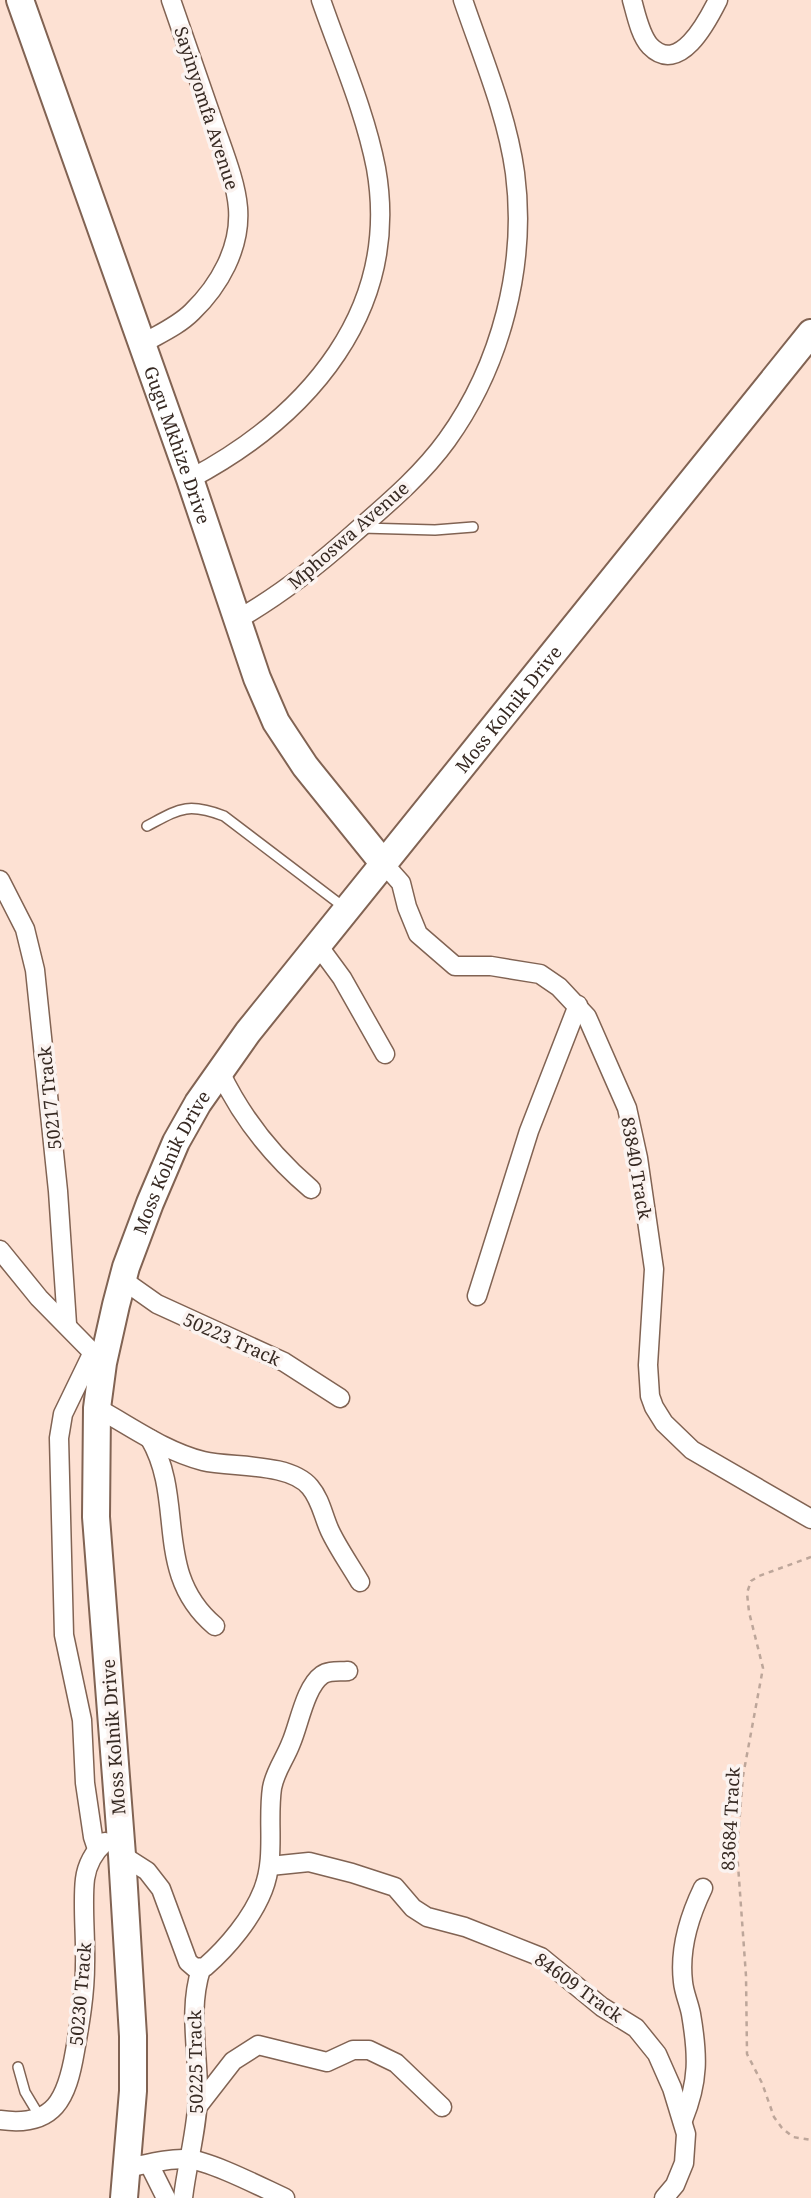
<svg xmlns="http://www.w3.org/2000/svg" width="811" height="2198" viewBox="0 0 811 2198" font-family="'Noto Serif',serif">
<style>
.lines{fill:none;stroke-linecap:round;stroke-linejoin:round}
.lane-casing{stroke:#816353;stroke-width:12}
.street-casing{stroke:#816353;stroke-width:21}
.secondary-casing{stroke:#816353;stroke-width:30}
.path{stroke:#bda69a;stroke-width:2.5;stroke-dasharray:5 5;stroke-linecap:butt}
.lane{stroke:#fff;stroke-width:9}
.street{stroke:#fff;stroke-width:18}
.secondary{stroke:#fff;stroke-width:26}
.labels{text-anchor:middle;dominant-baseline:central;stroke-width:7;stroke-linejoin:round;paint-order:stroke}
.street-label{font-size:18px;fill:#362922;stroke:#fbf3f0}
</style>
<rect width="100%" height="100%" fill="#fde1d3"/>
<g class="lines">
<!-- lane casing -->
<g class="lane-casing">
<g id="lane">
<polyline points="362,528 435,530 473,527"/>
<path d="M147 826C179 809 187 802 224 816L345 908"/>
<polyline points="18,2067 25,2092 40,2117"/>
</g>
</g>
<!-- street casing -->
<g class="street-casing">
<g id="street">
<path d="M632 0C636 14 640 35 650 46 679 76 707 22 718 0"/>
<path d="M142 344C159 334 178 326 192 312 219 286 241 248 238 208 236 181 222 148 213 121 199 81 185 40 171 0"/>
<path d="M190 479C309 416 401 310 376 168 365 111 340 55 321 0"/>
<path d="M238 619C281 595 317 566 353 534 386 505 421 476 447 440 501 365 527 265 515 173 507 114 482 56 463 0"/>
<polyline points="384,864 401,883 407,907 418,934 455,966 491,966 540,974 559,987 587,1017 627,1108 638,1158 654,1269 648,1365 650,1396 654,1407 664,1423 692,1450 811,1519"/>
<polyline points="0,880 25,929 35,970 58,1191 67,1324"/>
<polyline points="317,944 342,978 385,1054"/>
<path d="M220 1072C242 1118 272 1156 311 1189"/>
<polyline points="0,1250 39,1298 101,1361"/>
<polyline points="123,1280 157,1304 284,1362 340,1398"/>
<polyline points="477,1296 529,1131 578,1005"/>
<polyline points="93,1352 63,1414 59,1438 64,1635 82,1720 85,1783 93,1837 97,1849"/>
<path d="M97 1408C132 1427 164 1451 203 1461 232 1468 289 1462 310 1487 321 1500 323 1516 330 1531 338 1548 350 1565 360 1582"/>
<path d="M150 1439C186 1501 152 1573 215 1626"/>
<path d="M122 1855 147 1871 161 1889 188 1962 195 1968 205 1967C228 1947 252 1918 263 1890 276 1857 267 1822 272 1788 275 1771 285 1759 291 1743 299 1725 305 1687 322 1675 329 1670 340 1672 348 1671"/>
<polyline points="270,1866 309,1862 352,1873 395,1887 413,1908 427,1917 465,1927 541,1957 602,2007 636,2028 657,2054 672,2088 686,2134 684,2163 675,2185 664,2198"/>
<polyline points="198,2106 233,2061 258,2045 327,2062 353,2050 369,2050 396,2063 442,2107"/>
<path d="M0 2120C55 2128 67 2098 75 2051 80 2023 85 1994 85 1965 86 1939 82 1903 85 1879 87 1864 94 1852 105 1842"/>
<path d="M683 2120C699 2081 698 2055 691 2014 689 2003 684 1993 683 1982 679 1949 689 1917 703 1888"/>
<polyline points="149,2164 166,2198"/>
<path d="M127 2168C147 2164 168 2158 187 2159 211 2161 261 2187 285 2198"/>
<path d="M183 2198C187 2163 198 2127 198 2092 198 2050 188 2010 201 1969"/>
</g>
</g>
<!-- secondary casing -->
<g class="secondary-casing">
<g id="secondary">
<path id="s1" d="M20 0 190 479 257 678 276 722 305 766 384 864"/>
<path id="s2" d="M124 2198 133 2091V2036L122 1855 96 1517 97 1408 103 1363 116 1305 126 1267 150 1203 176 1142 198 1103 248 1032 811 333"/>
</g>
</g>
<!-- path -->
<polyline class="path" points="811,1557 759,1576 751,1581 747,1593 749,1612 763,1668 743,1776 737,1851 746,1976 747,2054 762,2083 774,2117 782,2128 793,2137 811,2140"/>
<!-- lane -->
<use href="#lane" class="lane"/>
<!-- street -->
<use href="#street" class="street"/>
<!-- secondary -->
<use href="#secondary" class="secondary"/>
</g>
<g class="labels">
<!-- street labels -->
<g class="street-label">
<text transform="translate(207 108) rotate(72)">Sayinyomfa Avenue</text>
<text stroke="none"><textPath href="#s1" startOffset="472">Gugu Mkhize Drive</textPath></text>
<text transform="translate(348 535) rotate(-41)">Mphoswa Avenue</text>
<text stroke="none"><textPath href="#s2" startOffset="1617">Moss Kolnik Drive</textPath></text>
<text transform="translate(49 1098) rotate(-96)">50217 Track</text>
<text stroke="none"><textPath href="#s2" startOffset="1050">Moss Kolnik Drive</textPath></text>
<text transform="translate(637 1168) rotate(80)">83840 Track</text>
<text transform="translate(232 1339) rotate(24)">50223 Track</text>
<text transform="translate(113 1737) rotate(-94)">Moss Kolnik Drive</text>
<text transform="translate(730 1819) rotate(-87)">83684 Track</text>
<text transform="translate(579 1987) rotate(36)">84609 Track</text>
<text transform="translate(80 1994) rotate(-85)">50230 Track</text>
<text transform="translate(195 2062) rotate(-91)">50225 Track</text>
</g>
</g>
</svg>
